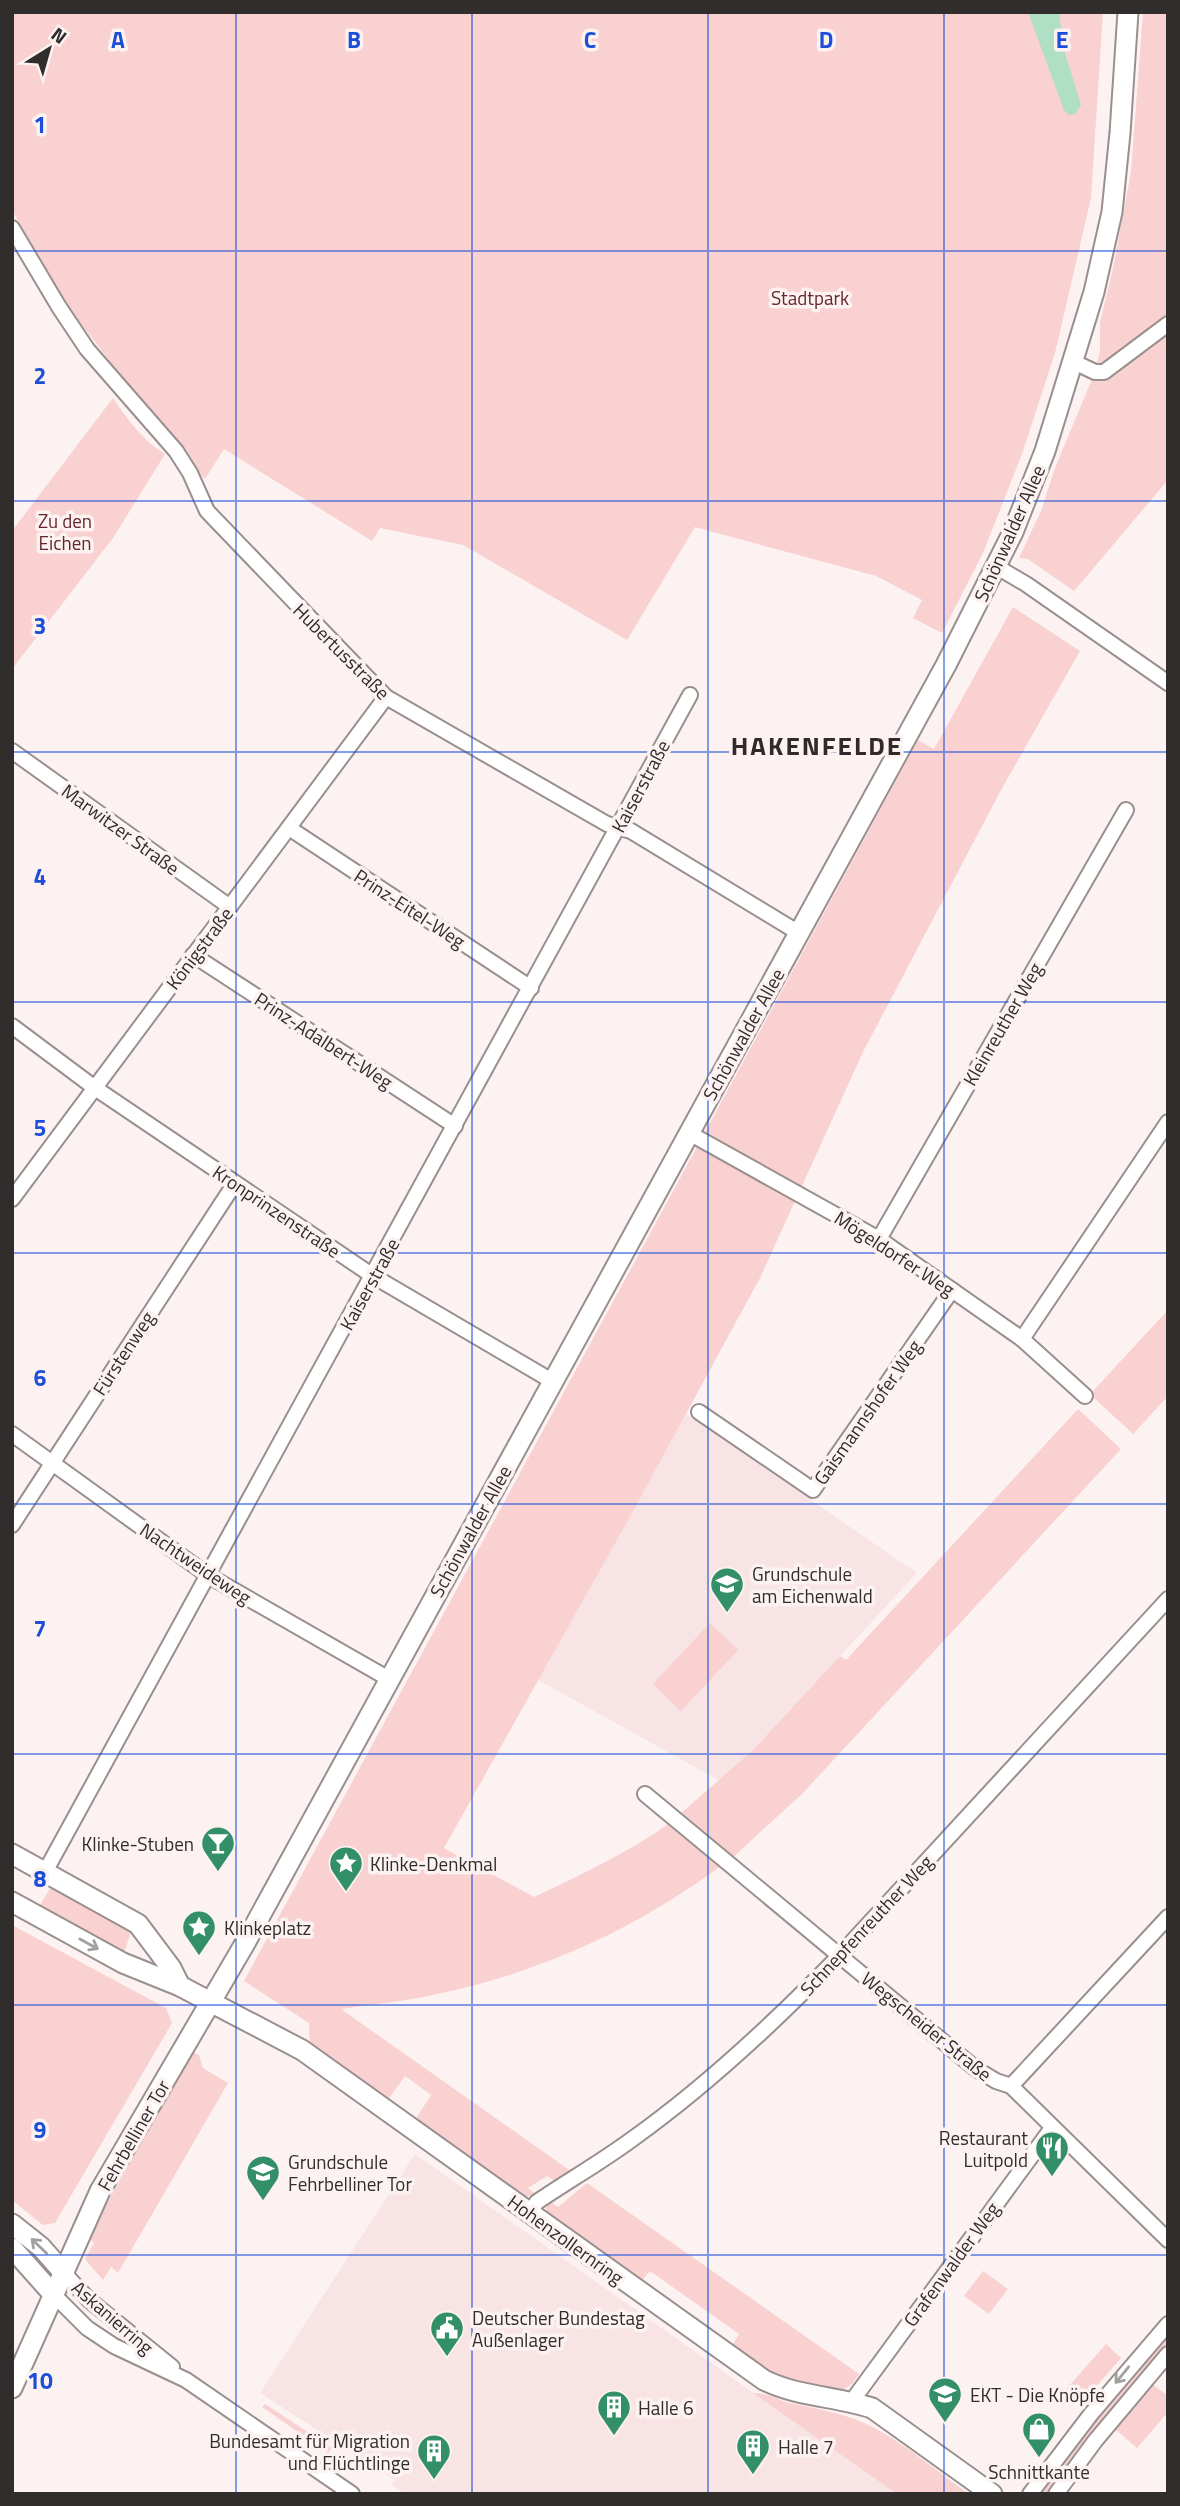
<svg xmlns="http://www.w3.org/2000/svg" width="1180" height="2506" viewBox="0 0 1180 2506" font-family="'Titillium Web',sans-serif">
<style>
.built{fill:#f8e4e4}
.green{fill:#f9d1d1}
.water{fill:#afdfc5}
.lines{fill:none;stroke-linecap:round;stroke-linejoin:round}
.street-casing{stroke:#9a8f8f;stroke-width:18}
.secondary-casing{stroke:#9a8f8f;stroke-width:23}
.street{stroke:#fff;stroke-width:14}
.secondary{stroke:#fff;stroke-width:19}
.oneway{stroke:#a2a0a0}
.grid{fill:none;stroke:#1d4ed8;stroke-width:2;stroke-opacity:0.55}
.labels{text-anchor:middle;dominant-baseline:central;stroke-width:7;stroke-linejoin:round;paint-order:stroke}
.park-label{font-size:19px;fill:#65262b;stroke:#fdf2f2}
.street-label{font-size:19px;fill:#312d2d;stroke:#fdf2f2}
.poi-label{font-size:19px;fill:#312d2d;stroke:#fdf2f2;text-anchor:start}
.district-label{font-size:26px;font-weight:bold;letter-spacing:2px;fill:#322a2a;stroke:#fdf2f2}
.grid-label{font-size:23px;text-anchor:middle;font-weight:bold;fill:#1d4ed8;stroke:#fdf2f2;stroke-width:7;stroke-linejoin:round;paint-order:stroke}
</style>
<rect width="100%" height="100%" fill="#fdf2f2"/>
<!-- built -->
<g class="built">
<polygon points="686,1414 917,1573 753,1750 720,1781 538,1680"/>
<polygon points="415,2154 897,2494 405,2494 392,2485 395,2480 260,2393"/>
</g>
<!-- green -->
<g class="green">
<polygon points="12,12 1103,12 1091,198 1055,353 1022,454 983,553 942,633 913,618 922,600 876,576 695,527 627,640 463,545 380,528 372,541 224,449 205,479 195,469 193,463 113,370 109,360 60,297 12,210"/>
<polygon points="1143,12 1168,12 1168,480 1074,591 1028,559 1019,558 1041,511 1055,468 1095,372 1100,351 1100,322 1112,273 1131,172"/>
<path d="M113 398C128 420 142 440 165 454L113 538 12 669V531Z"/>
<path d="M1013 607 1080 651 1000 792 863 1052 760 1278 627 1522 444 1848 534 1897C581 1875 627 1853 670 1823L722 1865C639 1927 544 1971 442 1993 408 2001 374 2004 341 2009L572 2172 556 2182 547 2176 528 2188 536 2194 525 2197 415 2120 431 2095 405 2076 387 2101 310 2048 309 2023 244 1981 918 740 934 749Z"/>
<polygon points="1168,1310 1168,1396 1133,1434 1092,1396 1094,1390"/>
<polygon points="1078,1409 1121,1449 802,1794 731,1859 679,1815 753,1750 840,1656 846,1660"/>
<polygon points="710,1623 738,1650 681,1711 653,1684"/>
<polygon points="52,1885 132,1929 124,1953 39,1907"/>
<polygon points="12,1925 166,2008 172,2023 55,2223 43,2225 12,2200"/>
<polygon points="193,2052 199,2055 203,2068 228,2083 118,2273 111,2267 103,2280 85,2259 94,2243 88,2237"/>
<polygon points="587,2183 859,2374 852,2384 843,2390 831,2391 783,2379 732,2346 739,2334 650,2271 641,2282 546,2211 546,2203 550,2201 558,2207"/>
<polygon points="983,2271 1008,2289 989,2314 964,2296"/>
<polygon points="1168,2331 1168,2347 1084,2445 1049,2494 1036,2494 1075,2439"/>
<polygon points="1106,2344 1121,2358 1083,2402 1067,2388"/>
<polygon points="1152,2384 1168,2396 1168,2412 1137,2448 1115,2429"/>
<path d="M753 2393C767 2393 776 2399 789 2403 813 2408 838 2412 862 2422 900 2439 935 2470 969 2494H897Z"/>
<polygon points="265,2404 332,2448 328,2453 262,2407"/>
</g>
<!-- water -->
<polygon class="water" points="1028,12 1059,12 1064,50 1081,105 1075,114 1069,115 1064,110"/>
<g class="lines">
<!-- street casing -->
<g class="street-casing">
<g id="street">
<polyline points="12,228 59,307 87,349 176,451 190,473 207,511 386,697 607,824 631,831 799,933"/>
<polyline points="1074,362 1095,372 1104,372 1168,324"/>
<polyline points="997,567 1026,584 1168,683"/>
<polyline points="12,751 230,907"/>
<polyline points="289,828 531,988"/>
<polyline points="193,955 455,1126"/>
<polyline points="12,1026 95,1088 373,1276 552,1381"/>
<polyline points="689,1133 879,1239 1022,1339 1085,1396"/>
<polyline points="12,1199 386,697"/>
<polyline points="879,1239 1126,810"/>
<polyline points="1022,1339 1168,1122"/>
<polyline points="699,1412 813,1490 952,1290"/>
<polyline points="12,1434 209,1576 389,1679"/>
<polyline points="12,1525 235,1183"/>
<polyline points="645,1794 976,2069 996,2081 1011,2086 1168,2240"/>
<polyline points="45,1872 690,695"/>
<polyline points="1011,2086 1168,1917"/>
<path d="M529 2213 537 2202C568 2181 601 2162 631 2140 707 2086 775 2022 839 1956L1168 1599"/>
<polyline points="63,2272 89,2300 172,2367"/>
<polyline points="53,2294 87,2328 114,2346 186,2380 352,2494"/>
<polyline points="852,2401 1052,2128"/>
<polyline points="1030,2494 1091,2414 1168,2324"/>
<polyline points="1056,2494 1095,2441 1168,2354"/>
</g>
</g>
<!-- secondary casing -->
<g class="secondary-casing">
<g id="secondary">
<polyline points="12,1854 138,1924 171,1968 180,1986"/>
<path d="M12 1902 123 1963 180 1986 302 2050 764 2380C798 2397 836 2396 872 2408L992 2494"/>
<polyline points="12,2224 41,2247 63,2272"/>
<polyline points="12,2248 53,2294"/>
<polyline points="12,2388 100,2191 244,1945 946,665 1013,532 1045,451 1094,292 1112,212 1120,133 1128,12"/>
</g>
</g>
<!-- street -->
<use href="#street" class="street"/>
<!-- secondary -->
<use href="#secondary" class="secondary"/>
</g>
<!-- one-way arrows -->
<defs><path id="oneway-shaft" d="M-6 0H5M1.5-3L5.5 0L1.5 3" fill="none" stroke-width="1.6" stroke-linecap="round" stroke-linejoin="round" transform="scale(1.75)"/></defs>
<g class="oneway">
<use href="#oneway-shaft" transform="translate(89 1944) rotate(29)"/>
<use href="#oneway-shaft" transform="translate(39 2246) rotate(-136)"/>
<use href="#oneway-shaft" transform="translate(1122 2375) rotate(129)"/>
</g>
<!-- grid -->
<path class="grid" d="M236 12V2494M472 12V2494M708 12V2494M944 12V2494M12 251H1168M12 501H1168M12 752H1168M12 1002H1168M12 1253H1168M12 1504H1168M12 1754H1168M12 2005H1168M12 2255H1168"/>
<!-- icons -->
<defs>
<g id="school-pin" transform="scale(1.75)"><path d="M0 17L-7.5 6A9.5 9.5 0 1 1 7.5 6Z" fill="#328f67" stroke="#fdf2f2"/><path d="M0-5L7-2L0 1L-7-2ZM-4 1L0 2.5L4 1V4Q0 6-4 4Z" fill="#fff"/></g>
<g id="bar-pin" transform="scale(1.75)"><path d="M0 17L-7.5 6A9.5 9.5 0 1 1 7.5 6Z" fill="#328f67" stroke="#fdf2f2"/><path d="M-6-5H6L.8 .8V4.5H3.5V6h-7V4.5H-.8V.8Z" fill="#fff"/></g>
<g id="sight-pin" transform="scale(1.75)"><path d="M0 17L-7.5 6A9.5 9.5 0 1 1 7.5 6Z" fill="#328f67" stroke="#fdf2f2"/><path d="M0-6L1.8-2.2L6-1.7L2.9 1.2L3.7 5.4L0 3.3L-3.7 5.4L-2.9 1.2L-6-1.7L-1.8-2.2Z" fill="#fff"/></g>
<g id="restaurant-pin" transform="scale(1.75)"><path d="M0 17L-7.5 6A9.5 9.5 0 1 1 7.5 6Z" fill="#328f67" stroke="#fdf2f2"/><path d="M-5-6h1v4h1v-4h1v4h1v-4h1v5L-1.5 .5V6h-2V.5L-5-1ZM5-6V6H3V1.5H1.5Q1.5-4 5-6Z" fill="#fff"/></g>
<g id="civic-pin" transform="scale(1.75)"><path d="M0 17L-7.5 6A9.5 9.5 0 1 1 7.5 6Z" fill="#328f67" stroke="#fdf2f2"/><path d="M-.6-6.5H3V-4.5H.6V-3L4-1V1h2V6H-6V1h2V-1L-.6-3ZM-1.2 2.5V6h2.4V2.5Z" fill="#fff"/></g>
<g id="building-pin" transform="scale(1.75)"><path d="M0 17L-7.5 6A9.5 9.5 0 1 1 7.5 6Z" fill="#328f67" stroke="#fdf2f2"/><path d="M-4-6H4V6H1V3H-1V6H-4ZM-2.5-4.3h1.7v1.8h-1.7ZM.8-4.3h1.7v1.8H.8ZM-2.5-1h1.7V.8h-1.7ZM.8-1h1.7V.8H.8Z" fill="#fff"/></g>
<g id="shop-pin" transform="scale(1.75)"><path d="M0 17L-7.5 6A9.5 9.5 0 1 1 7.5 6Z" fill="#328f67" stroke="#fdf2f2"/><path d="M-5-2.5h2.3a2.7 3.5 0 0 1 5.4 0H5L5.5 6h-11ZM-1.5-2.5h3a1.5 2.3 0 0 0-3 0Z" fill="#fff"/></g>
</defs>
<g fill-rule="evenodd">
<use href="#school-pin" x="727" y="1584"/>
<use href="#bar-pin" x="218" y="1843"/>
<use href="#sight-pin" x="346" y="1863"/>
<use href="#sight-pin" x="199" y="1927"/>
<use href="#restaurant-pin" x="1052" y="2148"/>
<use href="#school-pin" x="263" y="2172"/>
<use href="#civic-pin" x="447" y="2328"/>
<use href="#school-pin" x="945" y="2394"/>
<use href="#building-pin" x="614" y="2407"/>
<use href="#shop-pin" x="1039" y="2429"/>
<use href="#building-pin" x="753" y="2446"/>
<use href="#building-pin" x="434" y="2451"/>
</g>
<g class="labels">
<!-- park labels -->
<g class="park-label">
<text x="810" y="297">Stadtpark</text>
<text x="65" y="520">Zu den<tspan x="65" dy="22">Eichen</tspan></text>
</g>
<!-- street labels -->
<g class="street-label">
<text transform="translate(1009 533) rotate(-66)">Schönwalder Allee</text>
<text transform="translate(342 651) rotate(45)">Hubertusstraße</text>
<text transform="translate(640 786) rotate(-62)">Kaiserstraße</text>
<text transform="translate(121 829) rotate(36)">Marwitzer Straße</text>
<text transform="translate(410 908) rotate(33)">Prinz-Eitel-Weg</text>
<text transform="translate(199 948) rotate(-53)">Königstraße</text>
<text transform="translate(1002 1024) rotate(-60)">Kleinreuther Weg</text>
<text transform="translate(743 1034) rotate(-61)">Schönwalder Allee</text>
<text transform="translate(324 1040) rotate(33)">Prinz-Adalbert-Weg</text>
<text transform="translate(277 1211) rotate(34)">Kronprinzenstraße</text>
<text transform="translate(895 1253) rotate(33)">Mögeldorfer Weg</text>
<text transform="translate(369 1284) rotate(-61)">Kaiserstraße</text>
<text transform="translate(123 1353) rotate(-57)">Fürstenweg</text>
<text transform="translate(867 1412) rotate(-55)">Gaismannshofer Weg</text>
<text transform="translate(470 1531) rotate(-61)">Schönwalder Allee</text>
<text transform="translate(196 1563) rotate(34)">Nachtweideweg</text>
<text transform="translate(866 1925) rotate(-47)">Schnepfenreuther Weg</text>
<text transform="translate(927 2026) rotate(39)">Wegscheider Straße</text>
<text transform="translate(133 2135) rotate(-60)">Fehrbelliner Tor</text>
<text transform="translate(566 2239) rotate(36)">Hohenzollernring</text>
<text transform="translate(951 2264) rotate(-54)">Grafenwalder Weg</text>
<text transform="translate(113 2317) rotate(41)">Askanierring</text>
</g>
<!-- poi labels -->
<g class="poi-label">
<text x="752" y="1573">Grundschule<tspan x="752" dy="22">am Eichenwald</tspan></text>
<text x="194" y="1843" text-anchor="end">Klinke-Stuben</text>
<text x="370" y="1863">Klinke-Denkmal</text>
<text x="224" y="1927">Klinkeplatz</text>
<text x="1028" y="2137" text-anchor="end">Restaurant<tspan x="1028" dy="22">Luitpold</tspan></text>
<text x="288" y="2161">Grundschule<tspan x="288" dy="22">Fehrbelliner Tor</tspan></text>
<text x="472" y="2317">Deutscher Bundestag<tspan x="472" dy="22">Außenlager</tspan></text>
<text x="970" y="2394">EKT - Die Knöpfe</text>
<text x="638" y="2407">Halle 6</text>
<text x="410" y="2440" text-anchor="end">Bundesamt für Migration<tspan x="410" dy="22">und Flüchtlinge</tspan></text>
<text x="778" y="2446">Halle 7</text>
<text x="1039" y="2471" text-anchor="middle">Schnittkante</text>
</g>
<!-- district labels -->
<g class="district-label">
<text x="817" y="745">HAKENFELDE</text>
</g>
</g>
<g class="grid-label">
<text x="118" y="48">A</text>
<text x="354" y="48">B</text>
<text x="590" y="48">C</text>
<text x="826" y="48">D</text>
<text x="1062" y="48">E</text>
<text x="40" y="133">1</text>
<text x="40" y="384">2</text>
<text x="40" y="634">3</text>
<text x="40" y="885">4</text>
<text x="40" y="1136">5</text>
<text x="40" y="1386">6</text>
<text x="40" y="1637">7</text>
<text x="40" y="1887">8</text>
<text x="40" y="2138">9</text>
<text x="40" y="2389">10</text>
</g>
<!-- border -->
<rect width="1180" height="2506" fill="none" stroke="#312d2d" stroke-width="28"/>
<!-- north arrow -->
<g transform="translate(49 49) rotate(37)" stroke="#fdf2f2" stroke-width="5" paint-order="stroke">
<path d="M0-5L12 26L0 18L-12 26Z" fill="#312d2d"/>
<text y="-10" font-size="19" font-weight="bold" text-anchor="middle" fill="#312d2d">N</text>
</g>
</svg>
